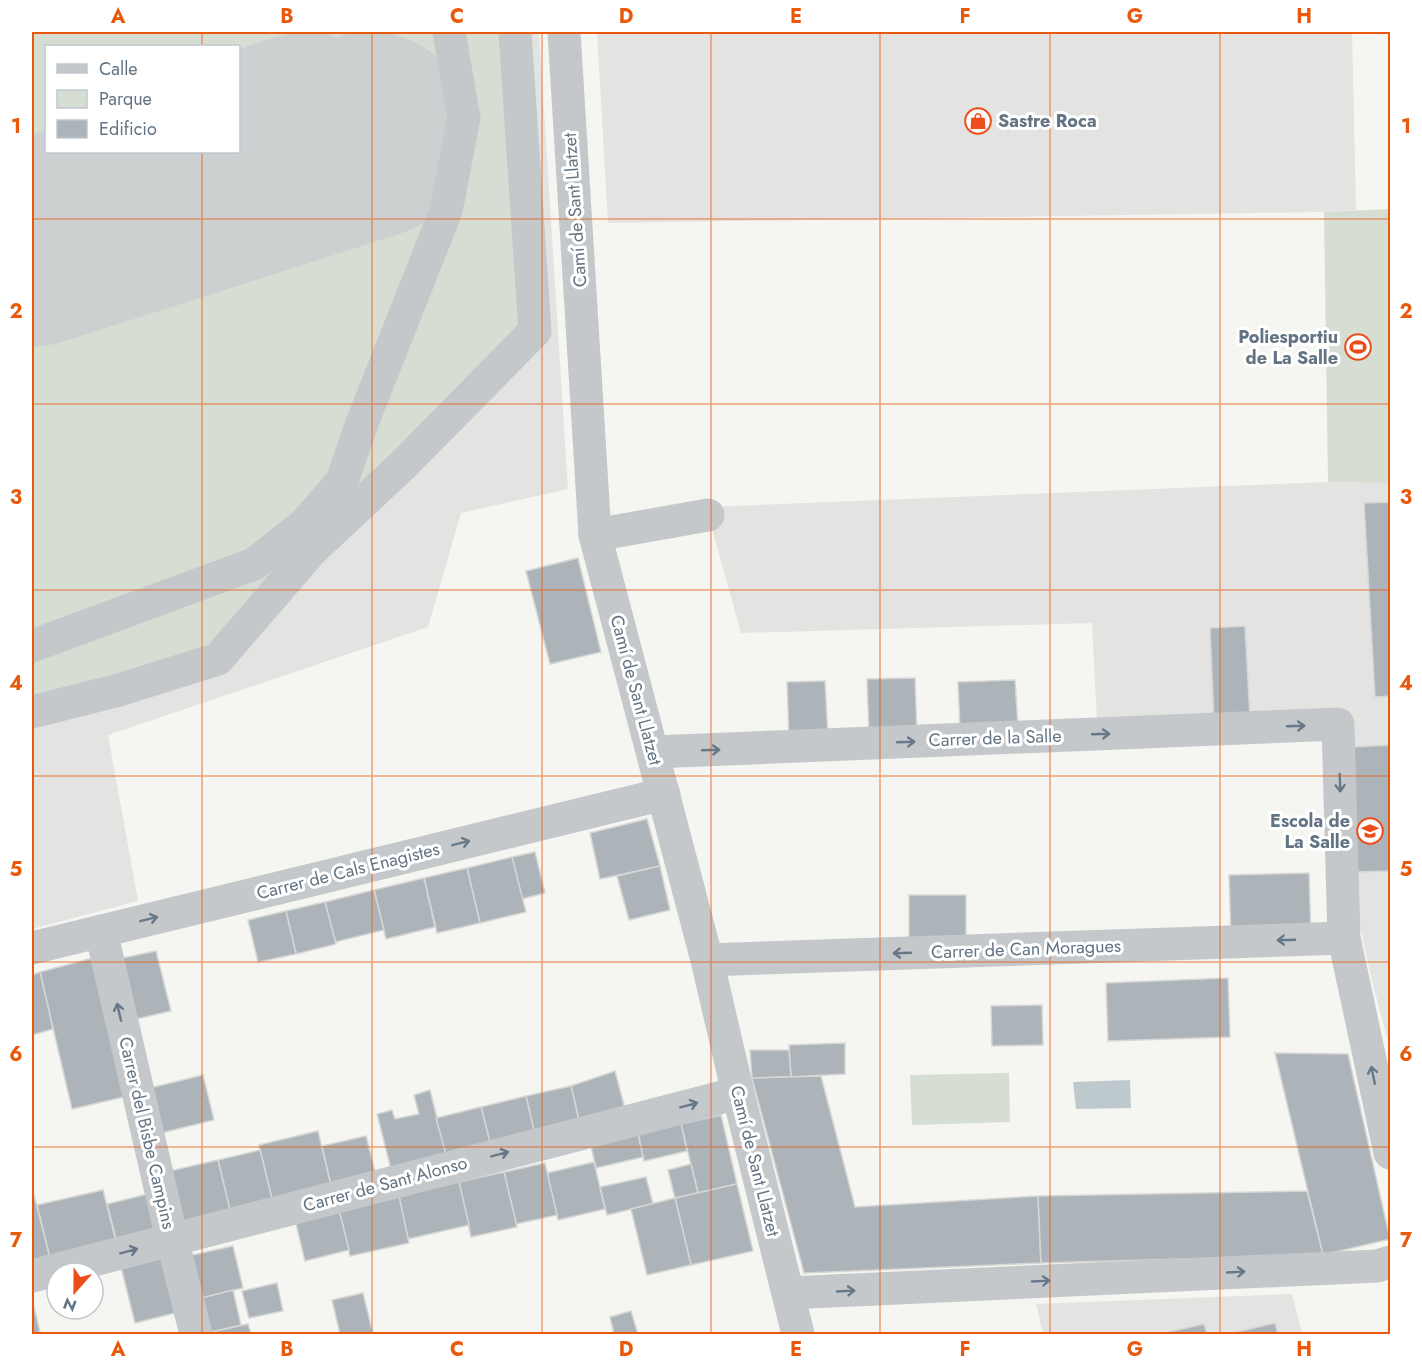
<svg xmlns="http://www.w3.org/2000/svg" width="1422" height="1366" viewBox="0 0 1422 1366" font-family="Jost,sans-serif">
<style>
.built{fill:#e3e4e2;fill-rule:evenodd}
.green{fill:#d6ddd2}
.water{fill:#bec9ce}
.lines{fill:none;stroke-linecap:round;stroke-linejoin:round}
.taxiway{stroke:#ccd0d0;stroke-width:82}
.runway{stroke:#ccd0d0;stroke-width:207}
.building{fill:#acb4ba;stroke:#d6d6d4;stroke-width:1.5}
.minor{stroke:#c4c8cb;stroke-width:33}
.oneway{stroke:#677888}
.grid{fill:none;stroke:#e8590c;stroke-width:1.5;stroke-opacity:0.55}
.labels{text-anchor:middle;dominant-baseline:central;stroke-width:6;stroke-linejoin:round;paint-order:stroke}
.poi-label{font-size:18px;font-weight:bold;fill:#627484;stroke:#fff;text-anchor:end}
.street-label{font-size:18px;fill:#627484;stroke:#fff}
.neatline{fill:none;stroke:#e8590c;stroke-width:2}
.grid-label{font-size:20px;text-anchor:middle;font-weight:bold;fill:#e8590c}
</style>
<rect width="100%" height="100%" fill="#f5f5f1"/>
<!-- built -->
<g class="built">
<path d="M32 32H539L568 489 461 513 428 627 108 735 138 901 32 929ZM46 46H238V152H46Z"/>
<polygon points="597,32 1352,32 1356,210 1324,212 608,223"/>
<polygon points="1328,482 1390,483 1390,1044 1389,1045 1371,977 1361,930 1352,929 1345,715 1097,723 1092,623 741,633 706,507"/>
<polygon points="1292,1294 1302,1334 1043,1334 1036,1304"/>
</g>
<!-- green -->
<g class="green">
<polygon points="32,32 515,32 535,331 218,659 32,715 32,296 393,178 346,34 239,70 238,46 46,46 46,152 140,152 133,160 32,192"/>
<polygon points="1390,209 1390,483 1328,482 1324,212"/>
<polygon points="1009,1073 1010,1122 912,1125 910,1075"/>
</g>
<!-- water -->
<polygon class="water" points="1130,1080 1131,1108 1076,1109 1073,1082"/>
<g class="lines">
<!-- taxiway -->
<path class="taxiway" d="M100 216C121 209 141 203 161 196 178 191 193 186 210 184 253 180 283 205 327 184 380 157 366 82 308 72 299 71 251 89 238 93"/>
<!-- runway -->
<polyline class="runway" points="32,243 369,135"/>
</g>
<!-- building -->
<g class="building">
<polygon points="1390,502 1390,696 1375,697 1364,503"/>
<polygon points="578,558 601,652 550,664 526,571"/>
<polygon points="1245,626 1250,718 1214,720 1210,628"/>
<polygon points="915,678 917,734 869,735 867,679"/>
<polygon points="1015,680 1018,727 960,729 958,682"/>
<polygon points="825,681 828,737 789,738 787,682"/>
<polygon points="1390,745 1390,871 1357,872 1353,747"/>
<polygon points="647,819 660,866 600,879 590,833"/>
<polygon points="535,852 545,893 522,899 512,857"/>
<polygon points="512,857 526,912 480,923 467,868"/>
<polygon points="660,866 670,910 629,920 617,876"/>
<polygon points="467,868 480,923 437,933 424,878"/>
<polygon points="1309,873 1311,935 1231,938 1229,875"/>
<polygon points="424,878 435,927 386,939 374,890"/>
<polygon points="374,890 384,930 335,942 325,902"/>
<rect x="909" y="895" width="57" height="53"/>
<polygon points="325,902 336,944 296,954 286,911"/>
<polygon points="286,911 296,954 258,962 248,920"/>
<polygon points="156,951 171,1011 132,1020 118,959"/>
<polygon points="93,958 128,1096 72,1109 40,972"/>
<polygon points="40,972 53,1029 32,1035 32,975"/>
<polygon points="1228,978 1230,1037 1108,1041 1106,983"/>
<polygon points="1042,1005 1043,1045 992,1046 991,1006"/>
<polygon points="845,1043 845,1074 791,1077 789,1045"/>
<polygon points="750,1050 789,1050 791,1077 752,1078"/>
<polygon points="1275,1053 1348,1054 1390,1239 1323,1255"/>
<polygon points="615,1071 626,1113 580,1125 571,1086"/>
<polygon points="203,1075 214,1120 161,1133 150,1088"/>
<polygon points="821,1076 855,1207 1038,1196 1041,1263 804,1273 752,1078"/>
<polygon points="571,1086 580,1125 535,1135 526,1096"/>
<polygon points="430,1090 447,1158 392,1173 377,1114 392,1110 395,1119 419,1114 414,1095"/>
<polygon points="526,1096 535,1135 491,1146 481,1107"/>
<polygon points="481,1107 491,1146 447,1158 436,1118"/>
<polygon points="721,1115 737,1184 698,1193 681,1124"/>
<polygon points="681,1124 687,1151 644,1161 638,1134"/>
<polygon points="318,1131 331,1185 272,1199 259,1145"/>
<polygon points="638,1134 643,1157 596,1168 591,1146"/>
<polygon points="366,1136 376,1175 331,1185 322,1146"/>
<polygon points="260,1150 272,1199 230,1210 218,1160"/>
<polygon points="218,1160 230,1210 182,1223 170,1171"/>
<polygon points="594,1162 605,1209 558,1220 547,1173"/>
<polygon points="545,1163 557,1215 516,1224 504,1172"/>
<polygon points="691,1164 698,1193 675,1198 668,1170"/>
<polygon points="504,1172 517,1227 471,1237 459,1182"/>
<polygon points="646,1177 653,1204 607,1215 600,1187"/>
<polygon points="459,1182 469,1225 408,1239 399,1196"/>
<polygon points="737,1184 753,1251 691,1265 675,1198"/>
<polygon points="103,1190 118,1249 52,1266 37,1205"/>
<polygon points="1307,1191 1323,1255 1041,1263 1038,1196"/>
<polygon points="148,1194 157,1232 117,1242 107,1204"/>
<polygon points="32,1195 34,1195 52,1266 32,1271"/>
<polygon points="399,1196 409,1243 350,1256 339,1210"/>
<polygon points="675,1198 691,1265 647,1275 631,1209"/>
<polygon points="339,1210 349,1250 305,1261 295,1220"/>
<polygon points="233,1246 243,1288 198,1299 188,1256"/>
<polygon points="164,1256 179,1312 135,1323 121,1267"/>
<polygon points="277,1283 283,1311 249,1318 242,1291"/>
<polygon points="233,1290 241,1325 207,1333 198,1299"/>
<polygon points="363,1293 373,1334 340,1334 332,1300"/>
<polygon points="32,1298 40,1332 32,1334"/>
<polygon points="631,1311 638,1334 614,1334 610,1317"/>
<polygon points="1275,1323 1278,1334 1228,1334"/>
<polygon points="248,1324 251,1334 207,1334 207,1333"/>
<polygon points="1204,1324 1207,1334 1159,1334"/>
</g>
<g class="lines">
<!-- minor -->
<g class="minor">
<polyline points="564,32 595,535 707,960 738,1093 798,1334"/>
<polyline points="595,535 708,515"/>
<polyline points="32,646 254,564 305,524 342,481 362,423 446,211 464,118 449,32"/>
<polyline points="32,712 119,690 218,659 312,550 403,465 535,331 515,32"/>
<polyline points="653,752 1338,724 1344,938 1390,1153"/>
<polyline points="101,931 172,1239 196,1334"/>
<polyline points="32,948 664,794"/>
<polyline points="707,960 1344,938"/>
<polyline points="32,1276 738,1093"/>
<polyline points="788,1293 1377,1266 1390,1262"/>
</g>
</g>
<!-- one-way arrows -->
<defs><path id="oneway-shaft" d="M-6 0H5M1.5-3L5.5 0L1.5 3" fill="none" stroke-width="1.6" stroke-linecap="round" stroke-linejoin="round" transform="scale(1.5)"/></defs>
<g class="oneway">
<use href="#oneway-shaft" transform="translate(1296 726) rotate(-2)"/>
<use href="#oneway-shaft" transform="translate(1101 734) rotate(-2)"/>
<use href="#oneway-shaft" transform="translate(906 742) rotate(-2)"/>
<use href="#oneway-shaft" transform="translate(711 750) rotate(-2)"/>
<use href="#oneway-shaft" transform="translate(1340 783) rotate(88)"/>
<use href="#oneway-shaft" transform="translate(461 843) rotate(-14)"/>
<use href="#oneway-shaft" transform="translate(149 919) rotate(-14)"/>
<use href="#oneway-shaft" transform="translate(1286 940) rotate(178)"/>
<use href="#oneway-shaft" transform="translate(902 953) rotate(178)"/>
<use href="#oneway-shaft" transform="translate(119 1012) rotate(-103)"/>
<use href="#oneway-shaft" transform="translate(1373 1075) rotate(-102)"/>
<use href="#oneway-shaft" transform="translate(689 1105) rotate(-15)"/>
<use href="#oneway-shaft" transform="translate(500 1154) rotate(-15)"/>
<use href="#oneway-shaft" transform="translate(129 1251) rotate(-15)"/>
<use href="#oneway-shaft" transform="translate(1236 1272) rotate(-3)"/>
<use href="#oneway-shaft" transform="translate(1041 1281) rotate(-3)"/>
<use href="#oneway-shaft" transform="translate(846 1291) rotate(-3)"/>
</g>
<!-- grid -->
<path class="grid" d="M202 32V46M372 32V1334M542 32V1334M711 32V1334M880 32V1334M1050 32V1334M1220 32V1334M202 152V1334M32 219H1390M32 404H1390M32 590H1390M32 776H1390M32 962H1390M32 1147H1390"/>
<!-- icons -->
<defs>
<g id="shop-ring" transform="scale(1.35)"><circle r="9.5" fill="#fff" stroke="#ed4d1a" stroke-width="1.5"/><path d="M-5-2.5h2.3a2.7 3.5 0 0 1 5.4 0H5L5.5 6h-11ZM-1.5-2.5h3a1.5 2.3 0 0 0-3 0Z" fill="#ed4d1a"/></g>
<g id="stadium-ring" transform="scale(1.35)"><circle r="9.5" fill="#fff" stroke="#ed4d1a" stroke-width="1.5"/><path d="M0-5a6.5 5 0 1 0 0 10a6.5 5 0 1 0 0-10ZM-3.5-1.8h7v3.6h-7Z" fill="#ed4d1a"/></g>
<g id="school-ring" transform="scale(1.35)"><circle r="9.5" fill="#fff" stroke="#ed4d1a" stroke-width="1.5"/><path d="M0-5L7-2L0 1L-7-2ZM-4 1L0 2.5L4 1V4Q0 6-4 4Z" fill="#ed4d1a"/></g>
</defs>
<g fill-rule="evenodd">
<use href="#shop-ring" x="978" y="121"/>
<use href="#stadium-ring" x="1358" y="347"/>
<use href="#school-ring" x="1370" y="831"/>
</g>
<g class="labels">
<!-- poi labels -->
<g class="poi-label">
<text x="998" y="121" text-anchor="start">Sastre Roca</text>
<text x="1338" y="337">Poliesportiu<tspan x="1338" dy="21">de La Salle</tspan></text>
<text x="1350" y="821">Escola de<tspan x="1350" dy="21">La Salle</tspan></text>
</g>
<!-- street labels -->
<g class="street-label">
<text transform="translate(575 210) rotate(-94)">Camí de Sant Llatzet</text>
<text transform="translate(636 690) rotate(75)">Camí de Sant Llatzet</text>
<text transform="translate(995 738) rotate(-2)">Carrer de la Salle</text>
<text transform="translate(348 871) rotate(-14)">Carrer de Cals Enagistes</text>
<text transform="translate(1026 949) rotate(-2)">Carrer de Can Moragues</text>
<text transform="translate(147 1133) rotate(77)">Carrer del Bisbe Campins</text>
<text transform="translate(755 1161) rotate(76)">Camí de Sant Llatzet</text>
<text transform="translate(385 1184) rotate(-15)">Carrer de Sant Alonso</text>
</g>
</g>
<!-- border -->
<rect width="1422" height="1366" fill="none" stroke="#ffffff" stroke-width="66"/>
<!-- legend -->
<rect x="45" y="45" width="195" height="108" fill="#ffffff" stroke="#c0c7ce" stroke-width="1.5"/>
<rect x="57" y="64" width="30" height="9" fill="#c4c8cb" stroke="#c0c7ce" stroke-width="1.5"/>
<text x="99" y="75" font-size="18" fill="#627484">Calle</text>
<rect x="57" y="90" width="30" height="18" fill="#d6ddd2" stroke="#c0c7ce" stroke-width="1.5"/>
<text x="99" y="105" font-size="18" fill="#627484">Parque</text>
<rect x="57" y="120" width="30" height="18" fill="#acb4ba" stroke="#c0c7ce" stroke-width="1.5"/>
<text x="99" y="135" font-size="18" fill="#627484">Edificio</text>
<!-- north arrow -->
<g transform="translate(75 1291) rotate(201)"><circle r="28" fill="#ffffff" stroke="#c0c7ce" stroke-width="1.5"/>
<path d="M0-4.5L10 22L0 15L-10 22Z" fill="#ed4d1a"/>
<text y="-9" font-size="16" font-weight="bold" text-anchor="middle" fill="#627484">N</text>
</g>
<rect x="33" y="33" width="1356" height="1300" class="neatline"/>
<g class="grid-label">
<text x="118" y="23">A</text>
<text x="287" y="23">B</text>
<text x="457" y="23">C</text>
<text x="626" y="23">D</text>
<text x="796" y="23">E</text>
<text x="965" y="23">F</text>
<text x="1135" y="23">G</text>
<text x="1304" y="23">H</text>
<text x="16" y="133">1</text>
<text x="1406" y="133">1</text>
<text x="16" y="318">2</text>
<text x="1406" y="318">2</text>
<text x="16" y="504">3</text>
<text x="1406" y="504">3</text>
<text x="16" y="690">4</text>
<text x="1406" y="690">4</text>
<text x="16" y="876">5</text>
<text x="1406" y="876">5</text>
<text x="16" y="1061">6</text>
<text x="1406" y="1061">6</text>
<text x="16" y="1247">7</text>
<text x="1406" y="1247">7</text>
<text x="118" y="1356">A</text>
<text x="287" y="1356">B</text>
<text x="457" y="1356">C</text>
<text x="626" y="1356">D</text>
<text x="796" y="1356">E</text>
<text x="965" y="1356">F</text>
<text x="1135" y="1356">G</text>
<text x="1304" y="1356">H</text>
</g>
</svg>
